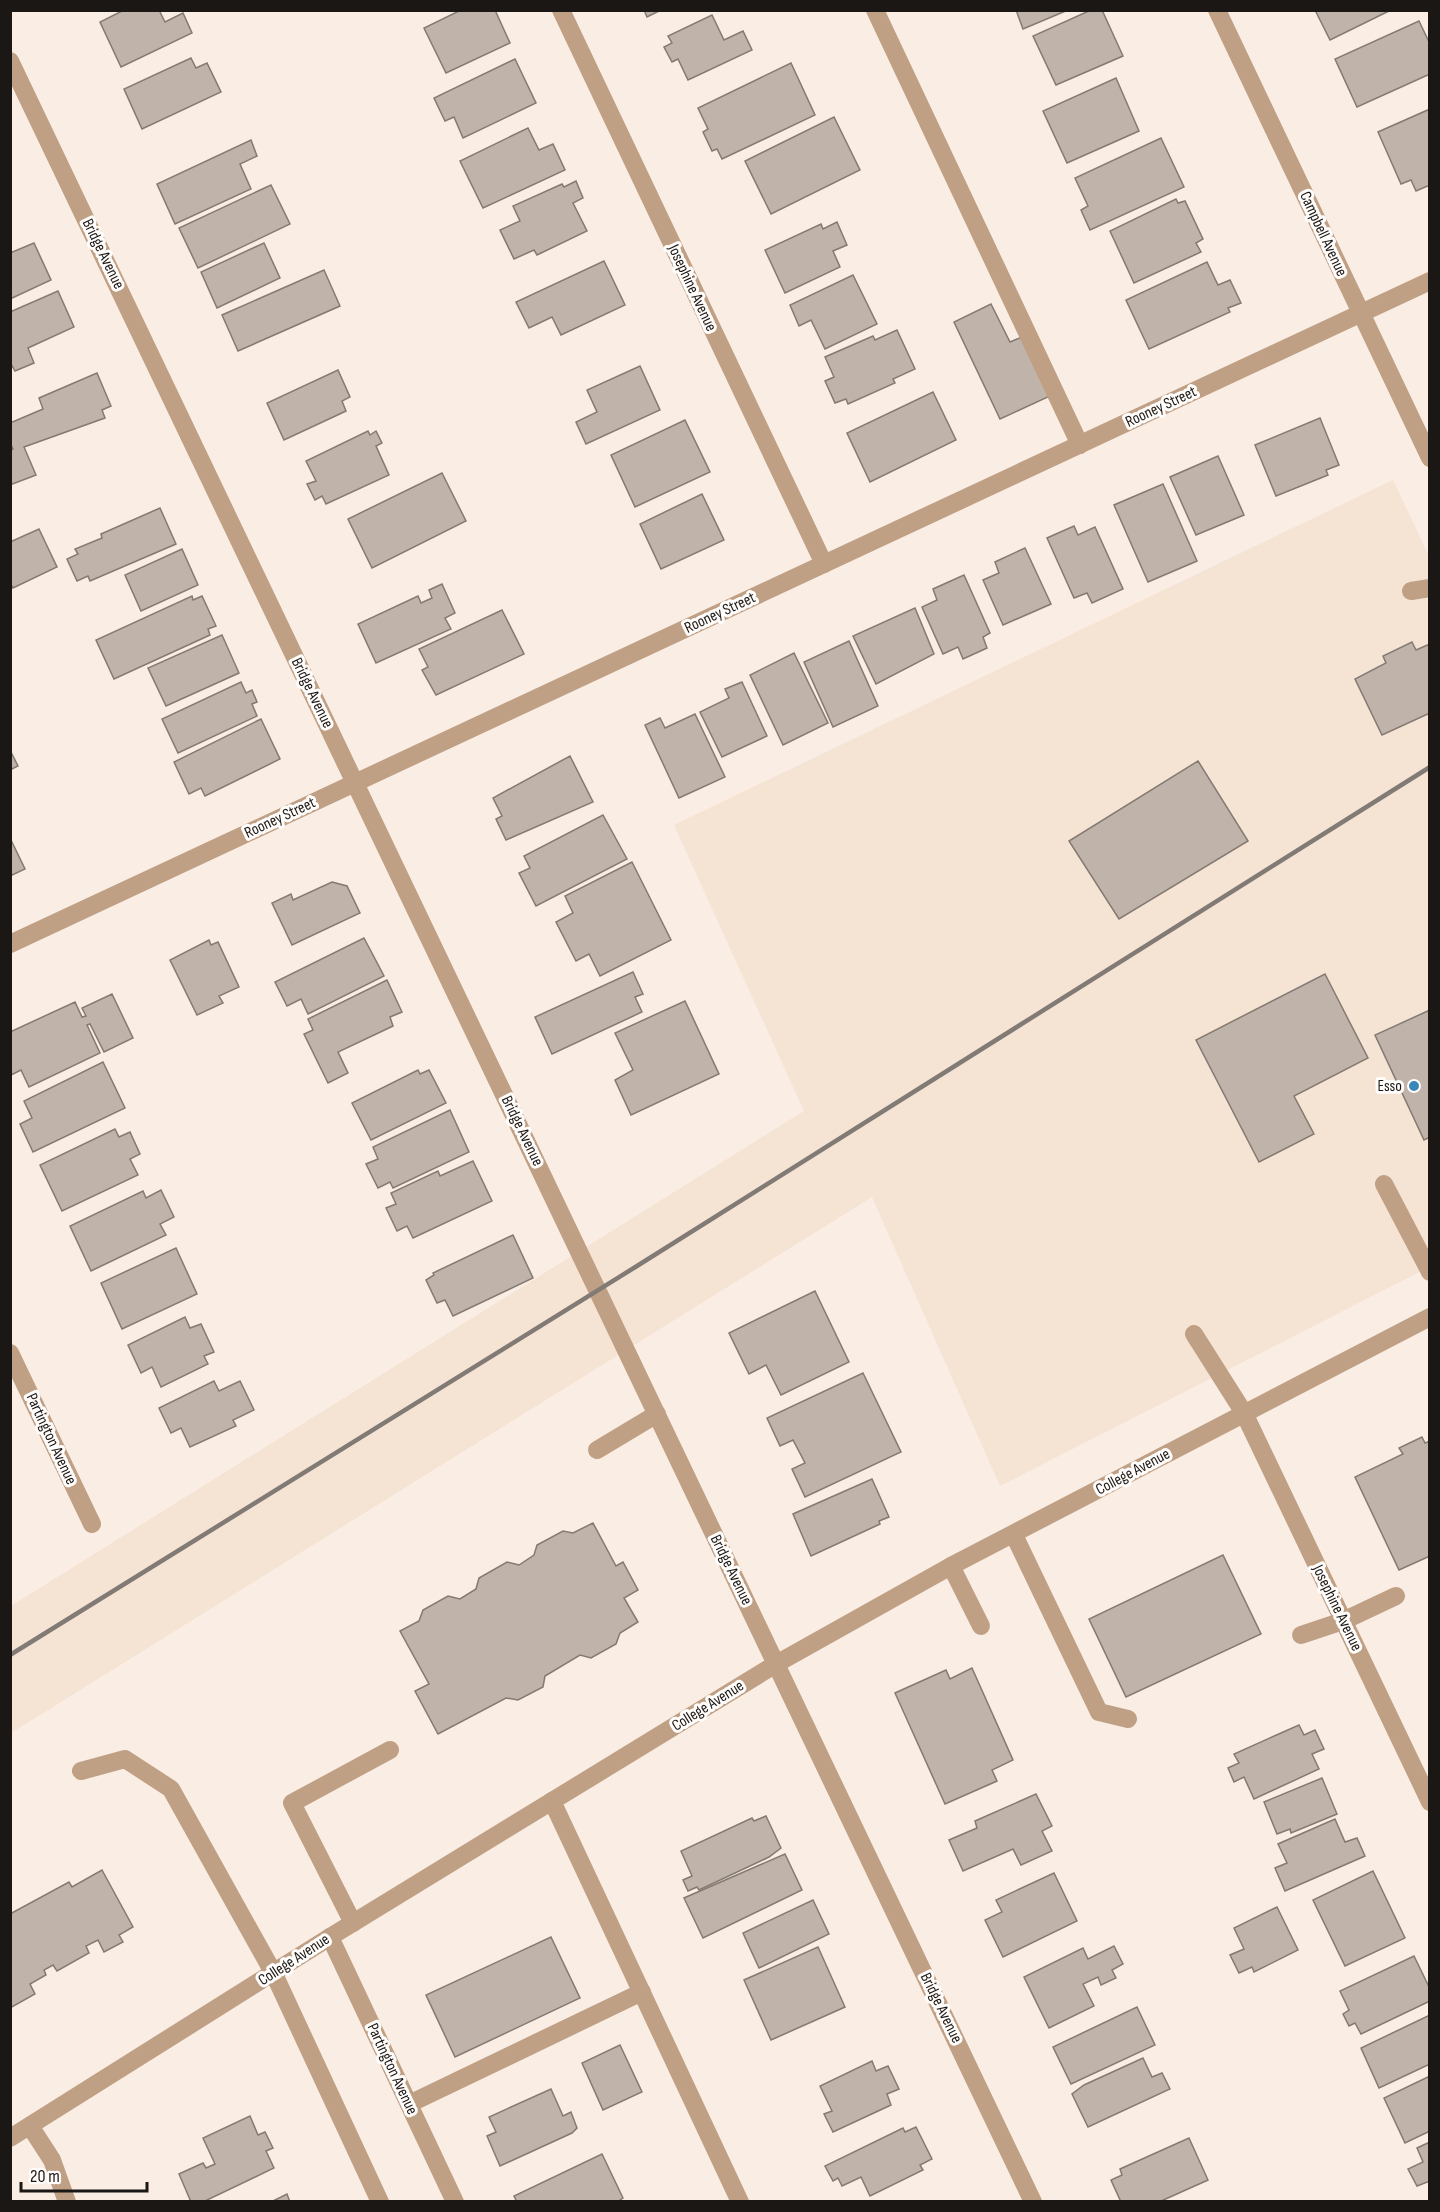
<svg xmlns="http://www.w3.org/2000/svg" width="1440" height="2212" viewBox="0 0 1440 2212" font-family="'Sofia Sans Condensed',sans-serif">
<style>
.built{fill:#f5e3d4}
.building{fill:#bfb3aa;stroke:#847a71;stroke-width:1.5}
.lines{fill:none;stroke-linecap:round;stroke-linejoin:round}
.minor{stroke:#c0a085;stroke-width:18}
.rail{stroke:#827a75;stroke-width:4.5}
.poi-dot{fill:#3a86b9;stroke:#fffdfb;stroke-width:2}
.labels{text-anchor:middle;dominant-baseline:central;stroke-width:6;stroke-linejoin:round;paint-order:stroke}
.street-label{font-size:16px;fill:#1b1714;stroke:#fffdfb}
.poi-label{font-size:16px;fill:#1b1714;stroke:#fffdfb;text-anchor:end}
</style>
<rect width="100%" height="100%" fill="#f9ede4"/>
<!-- built -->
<polygon class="built" points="1393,480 1429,556 1429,1267 1000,1486 872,1197 11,1733 11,1606 804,1111 674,825"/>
<!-- building -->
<g class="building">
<polygon points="124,10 159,10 165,22 183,13 192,33 121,67 100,22"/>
<polygon points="461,10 495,10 510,43 446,73 424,28"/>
<polygon points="644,10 661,10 647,17"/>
<polygon points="1016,10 1068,10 1023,29"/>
<polygon points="1091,10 1102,10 1123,56 1056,85 1033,36"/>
<polygon points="1315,10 1391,10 1330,40"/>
<polygon points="712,15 724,40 743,31 752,50 688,80 678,59 672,62 664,47 672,43 668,36"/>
<polygon points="1419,21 1430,44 1430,74 1357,107 1335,59"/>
<polygon points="191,58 196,68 207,63 221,92 142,129 124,89"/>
<polygon points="515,59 536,103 463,138 454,117 445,121 434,98"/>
<polygon points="791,63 815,115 722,159 717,149 712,151 703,132 708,129 698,108"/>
<polygon points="1116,78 1139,131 1067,163 1043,111"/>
<polygon points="1430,109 1430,185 1416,191 1411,180 1401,184 1378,132"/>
<polygon points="834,117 860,170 771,214 745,161"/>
<polygon points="528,128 539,150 553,144 565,170 483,208 460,161"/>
<polygon points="1161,138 1184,187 1090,230 1081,210 1088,206 1075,178"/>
<polygon points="251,140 257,156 240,164 251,189 175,224 157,184"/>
<polygon points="576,181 583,198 573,203 587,231 537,255 534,250 514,259 500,230 520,221 513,206 562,184 564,187"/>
<polygon points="271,185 290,224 198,268 179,228"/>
<polygon points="1176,199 1178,203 1185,201 1203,239 1196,243 1201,252 1134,283 1110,231"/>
<polygon points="837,222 847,245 833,251 840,267 785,293 765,250 821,224 823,229"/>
<polygon points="34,243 51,280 10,299 10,253"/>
<polygon points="264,243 280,278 217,308 201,272"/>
<polygon points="604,261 625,305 561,335 552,317 529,328 516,302"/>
<polygon points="1207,262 1218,285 1230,280 1241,303 1228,308 1230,312 1149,349 1126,300"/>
<polygon points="324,270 340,306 238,351 222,315"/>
<polygon points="853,275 877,324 825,349 811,320 799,326 790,305"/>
<polygon points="58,291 74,327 28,348 34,363 15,371 10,362 10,312"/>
<polygon points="991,304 1010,342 1022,337 1050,396 1000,419 954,322"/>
<polygon points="897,330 915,369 893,379 895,383 848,404 846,399 835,403 825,381 834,377 825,357 873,336 875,340"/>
<polygon points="640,366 660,410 586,444 576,422 597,412 587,390"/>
<polygon points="338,370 350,397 342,401 346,411 284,440 267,403"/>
<polygon points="97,373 111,406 102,410 105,418 24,447 36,475 10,485 10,451 13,449 10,443 10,423 43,409 39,398"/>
<polygon points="933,392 956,440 870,482 847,433"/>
<polygon points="1320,418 1339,465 1326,470 1328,475 1276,496 1255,445"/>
<polygon points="685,420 710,472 635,507 611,455"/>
<polygon points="368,431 370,435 376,431 382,443 376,446 389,475 326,504 322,496 315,500 307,484 316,481 306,461"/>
<polygon points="1218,456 1244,515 1196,535 1170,477"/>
<polygon points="442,473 466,521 372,568 348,519"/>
<polygon points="1163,484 1197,561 1148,582 1114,505"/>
<polygon points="702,494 724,540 661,569 640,524"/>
<polygon points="160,508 176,544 90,581 88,576 77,581 67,559 78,554 75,549 102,538 101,534"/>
<polygon points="1074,526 1078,535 1095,527 1123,589 1092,603 1087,593 1074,598 1047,538"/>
<polygon points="39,529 57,567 13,588 10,583 10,542"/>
<polygon points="1025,548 1051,604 1003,625 983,580 999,573 995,562"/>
<polygon points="182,549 198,585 141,611 125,575"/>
<polygon points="964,575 990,633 983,637 987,648 963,659 958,647 943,654 922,607 937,600 933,589"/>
<polygon points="442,584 455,613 445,618 451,629 376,663 358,624 418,596 421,603 432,598 429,590"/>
<polygon points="192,596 193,600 202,596 216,626 208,629 210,635 114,679 96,640"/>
<polygon points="915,608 934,654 876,684 853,636"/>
<polygon points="502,610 524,654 436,695 422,670 428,667 419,649"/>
<polygon points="222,635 239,673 166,706 148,668"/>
<polygon points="849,641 878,706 833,727 804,662"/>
<polygon points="1412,642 1416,650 1430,644 1430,713 1382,735 1355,679 1386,663 1383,656"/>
<polygon points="794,653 828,723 783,745 750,675"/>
<polygon points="241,682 246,693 252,690 257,702 252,704 257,716 178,753 162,719"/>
<polygon points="742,682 767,736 722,757 700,712 729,698 725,689"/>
<polygon points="695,714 725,777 679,798 645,725 660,718 665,728"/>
<polygon points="261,719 280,759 205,796 201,788 189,794 174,762"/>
<polygon points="10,750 18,766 10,770"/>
<polygon points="570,756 593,802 506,840 496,819 502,816 493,798"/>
<polygon points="1198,761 1248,841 1119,919 1069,841"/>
<polygon points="603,815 627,859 536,906 519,873 530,868 524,856"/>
<polygon points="10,838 25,869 10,876"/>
<polygon points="632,862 671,940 600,976 589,954 576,961 556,922 573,913 565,896"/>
<polygon points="332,882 347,886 360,913 292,945 272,903 291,894 293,900"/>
<polygon points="364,938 384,976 308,1014 301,999 287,1006 275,982"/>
<polygon points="209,940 211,945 218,942 239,987 219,996 223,1003 197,1015 170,960"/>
<polygon points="633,972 643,994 635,997 642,1012 552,1054 535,1017"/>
<polygon points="1325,974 1368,1058 1294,1096 1314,1134 1259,1162 1196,1040"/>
<polygon points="387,980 402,1012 390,1017 393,1026 338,1052 348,1073 328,1083 304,1034 313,1030 308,1019"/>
<polygon points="112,994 133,1038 104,1052 90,1024 87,1025 100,1053 29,1087 21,1070 11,1075 10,1032 75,1002 82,1017 86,1016 82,1008"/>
<polygon points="685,1001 719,1074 631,1115 615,1080 633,1070 615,1033"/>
<polygon points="1430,1010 1430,1137 1424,1140 1375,1035"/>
<polygon points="103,1062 125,1108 33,1152 20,1124 32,1118 24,1101"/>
<polygon points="418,1070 420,1074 429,1070 446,1103 371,1140 352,1103"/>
<polygon points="450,1110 469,1152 393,1188 390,1182 378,1188 366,1164 378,1159 373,1147"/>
<polygon points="115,1129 119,1137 130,1132 140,1154 130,1159 138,1175 62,1211 40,1165"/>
<polygon points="473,1161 492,1201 413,1238 407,1226 397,1231 386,1208 396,1204 391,1193 438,1171 440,1176"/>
<polygon points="161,1190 174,1217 160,1224 166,1235 91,1271 70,1226 143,1191 146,1198"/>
<polygon points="513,1235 533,1278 453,1316 445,1300 437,1303 426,1280 434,1275 433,1273"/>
<polygon points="176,1248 197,1294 122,1329 101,1283"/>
<polygon points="815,1291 849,1362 781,1395 766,1365 749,1374 729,1333"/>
<polygon points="185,1317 190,1328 201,1324 214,1352 204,1356 208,1364 161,1387 152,1367 141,1373 128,1345"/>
<polygon points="863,1373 901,1452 805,1497 792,1469 805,1463 793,1440 780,1446 767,1418"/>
<polygon points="214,1381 219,1391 240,1381 254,1410 233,1420 236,1426 190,1447 181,1428 171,1433 159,1408"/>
<polygon points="1422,1437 1425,1443 1430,1441 1430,1556 1399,1570 1355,1477 1403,1454 1399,1448"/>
<polygon points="872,1479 889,1517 879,1521 880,1524 811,1556 793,1514"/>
<polygon points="593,1523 616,1566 623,1562 638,1590 624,1598 638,1622 620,1633 616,1644 591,1658 580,1655 545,1676 543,1687 518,1700 506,1698 438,1734 415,1691 429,1684 400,1631 419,1621 423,1610 448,1596 460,1599 476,1589 479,1578 507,1562 519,1565 534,1555 537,1545 563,1531 573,1533"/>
<polygon points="1223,1555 1261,1634 1126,1697 1089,1619"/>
<polygon points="972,1668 1013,1760 992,1770 997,1781 945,1804 895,1693 946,1670 950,1679"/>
<polygon points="1299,1725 1304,1735 1315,1730 1324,1749 1312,1754 1319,1769 1254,1799 1244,1777 1234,1782 1228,1768 1239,1763 1234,1754"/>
<polygon points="1322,1778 1337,1814 1291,1833 1290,1829 1277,1834 1264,1802"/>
<polygon points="1036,1794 1052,1826 1042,1831 1052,1851 1021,1865 1013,1849 963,1871 949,1840 977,1828 975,1821"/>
<polygon points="766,1816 781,1848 769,1857 699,1890 697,1887 688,1891 683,1880 692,1876 681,1851 752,1818 754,1821"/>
<polygon points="1335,1819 1345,1842 1357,1838 1365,1856 1285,1891 1275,1868 1287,1863 1278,1844"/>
<polygon points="785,1854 802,1890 703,1938 684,1898"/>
<polygon points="102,1870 133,1927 119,1935 123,1942 104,1952 98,1940 86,1946 89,1953 57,1971 53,1965 44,1970 46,1975 30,1984 35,1994 10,2008 10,1914 69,1882 72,1887"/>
<polygon points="1373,1871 1405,1938 1345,1966 1313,1900"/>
<polygon points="1054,1873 1077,1921 1003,1957 985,1920 1002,1912 996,1900"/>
<polygon points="813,1900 829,1934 759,1968 743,1933"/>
<polygon points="1277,1907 1298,1950 1254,1972 1252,1967 1239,1973 1230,1955 1244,1949 1234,1928"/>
<polygon points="551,1937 580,1998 455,2057 426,1995"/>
<polygon points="1114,1946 1123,1964 1112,1970 1116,1978 1101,1985 1098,1977 1083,1984 1094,2006 1049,2028 1024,1977 1083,1948 1088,1959"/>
<polygon points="818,1947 845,2007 771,2040 744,1980"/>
<polygon points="1414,1956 1430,1989 1430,2001 1361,2034 1355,2023 1349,2026 1343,2014 1349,2010 1340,1991"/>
<polygon points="1137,2007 1155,2045 1071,2084 1053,2047"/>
<polygon points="1430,2015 1430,2064 1379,2088 1361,2048"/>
<polygon points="620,2045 642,2092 603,2110 582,2063"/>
<polygon points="1143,2058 1152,2077 1162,2073 1170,2089 1088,2127 1072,2094 1084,2085"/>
<polygon points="872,2061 876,2071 888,2066 899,2089 887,2094 891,2105 833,2132 824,2114 832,2111 820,2086"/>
<polygon points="1430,2076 1430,2131 1405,2143 1384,2098"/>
<polygon points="551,2089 563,2116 571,2112 577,2128 572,2133 500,2166 487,2136 496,2132 489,2117"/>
<polygon points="250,2116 258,2135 265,2132 273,2148 266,2151 274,2168 203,2202 191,2202 179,2174 203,2163 206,2168 215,2164 203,2138"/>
<polygon points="916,2127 932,2159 920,2165 923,2170 870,2196 861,2177 842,2186 838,2178 833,2181 825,2166 903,2128 905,2132"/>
<polygon points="1189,2138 1208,2180 1159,2202 1121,2202 1111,2180 1122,2175 1120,2169"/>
<polygon points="1430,2142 1430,2181 1417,2186 1408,2169 1423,2162 1417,2148"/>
<polygon points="602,2154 623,2198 617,2202 517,2202 514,2196"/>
<polygon points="287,2194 290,2202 271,2202"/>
</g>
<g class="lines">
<!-- minor -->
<g class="minor">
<polyline points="561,10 824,564"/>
<polyline points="875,10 1080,445"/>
<polyline points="1217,10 1430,458"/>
<polyline points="10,61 1033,2202"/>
<polyline points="1411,591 1430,588"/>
<polyline points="10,944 1430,281"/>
<polyline points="1384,1184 1430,1272"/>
<polyline points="1194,1334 1244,1413 1430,1802"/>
<polyline points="10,1353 92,1524"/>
<polyline points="597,1450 657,1414"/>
<polyline points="1014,1535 1099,1712 1128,1719"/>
<polyline points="951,1566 981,1626"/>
<polyline points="1301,1635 1343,1621 1396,1596"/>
<polyline points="81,1771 125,1759 171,1789 274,1974 380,2202"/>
<polyline points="552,1801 740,2202"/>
<polyline points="353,1923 292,1803 390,1750"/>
<polyline points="330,1937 455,2202"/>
<polyline points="409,2104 642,1992"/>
<polyline points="30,2126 52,2160 67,2202"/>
<polyline points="10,2138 330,1937 776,1664 951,1566 1430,1317"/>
</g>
<!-- rail -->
<polyline class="rail" points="10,1655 637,1266 1430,767"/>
</g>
<!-- markers -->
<circle class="poi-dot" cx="1414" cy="1086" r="6"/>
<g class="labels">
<!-- street labels -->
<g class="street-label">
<text transform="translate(1323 234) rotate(65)">Campbell Avenue</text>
<text transform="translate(103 254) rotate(64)">Bridge Avenue</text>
<text transform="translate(692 288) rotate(65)">Josephine Avenue</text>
<text transform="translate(1161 407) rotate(-25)">Rooney Street</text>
<text transform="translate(720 613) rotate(-25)">Rooney Street</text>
<text transform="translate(312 693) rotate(64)">Bridge Avenue</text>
<text transform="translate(280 818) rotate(-25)">Rooney Street</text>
<text transform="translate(522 1131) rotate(64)">Bridge Avenue</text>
<text transform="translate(51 1439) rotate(65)">Partington Avenue</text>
<text transform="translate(1133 1472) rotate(-28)">College Avenue</text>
<text transform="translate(731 1570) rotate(64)">Bridge Avenue</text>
<text transform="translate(1337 1608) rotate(64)">Josephine Avenue</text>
<text transform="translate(708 1706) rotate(-32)">College Avenue</text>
<text transform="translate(294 1960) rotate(-33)">College Avenue</text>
<text transform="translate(941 2008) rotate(64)">Bridge Avenue</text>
<text transform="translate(392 2069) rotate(65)">Partington Avenue</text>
</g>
<!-- poi labels -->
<g class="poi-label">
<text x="1402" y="1086">Esso</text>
</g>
</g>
<!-- border -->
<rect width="1440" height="2212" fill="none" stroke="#1b1714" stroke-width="24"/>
<!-- scale -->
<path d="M21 2182v9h126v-9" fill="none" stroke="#1b1714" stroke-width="3"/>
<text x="30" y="2182" font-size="18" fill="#1b1714" stroke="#fffdfb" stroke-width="4.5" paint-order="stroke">20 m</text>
</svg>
